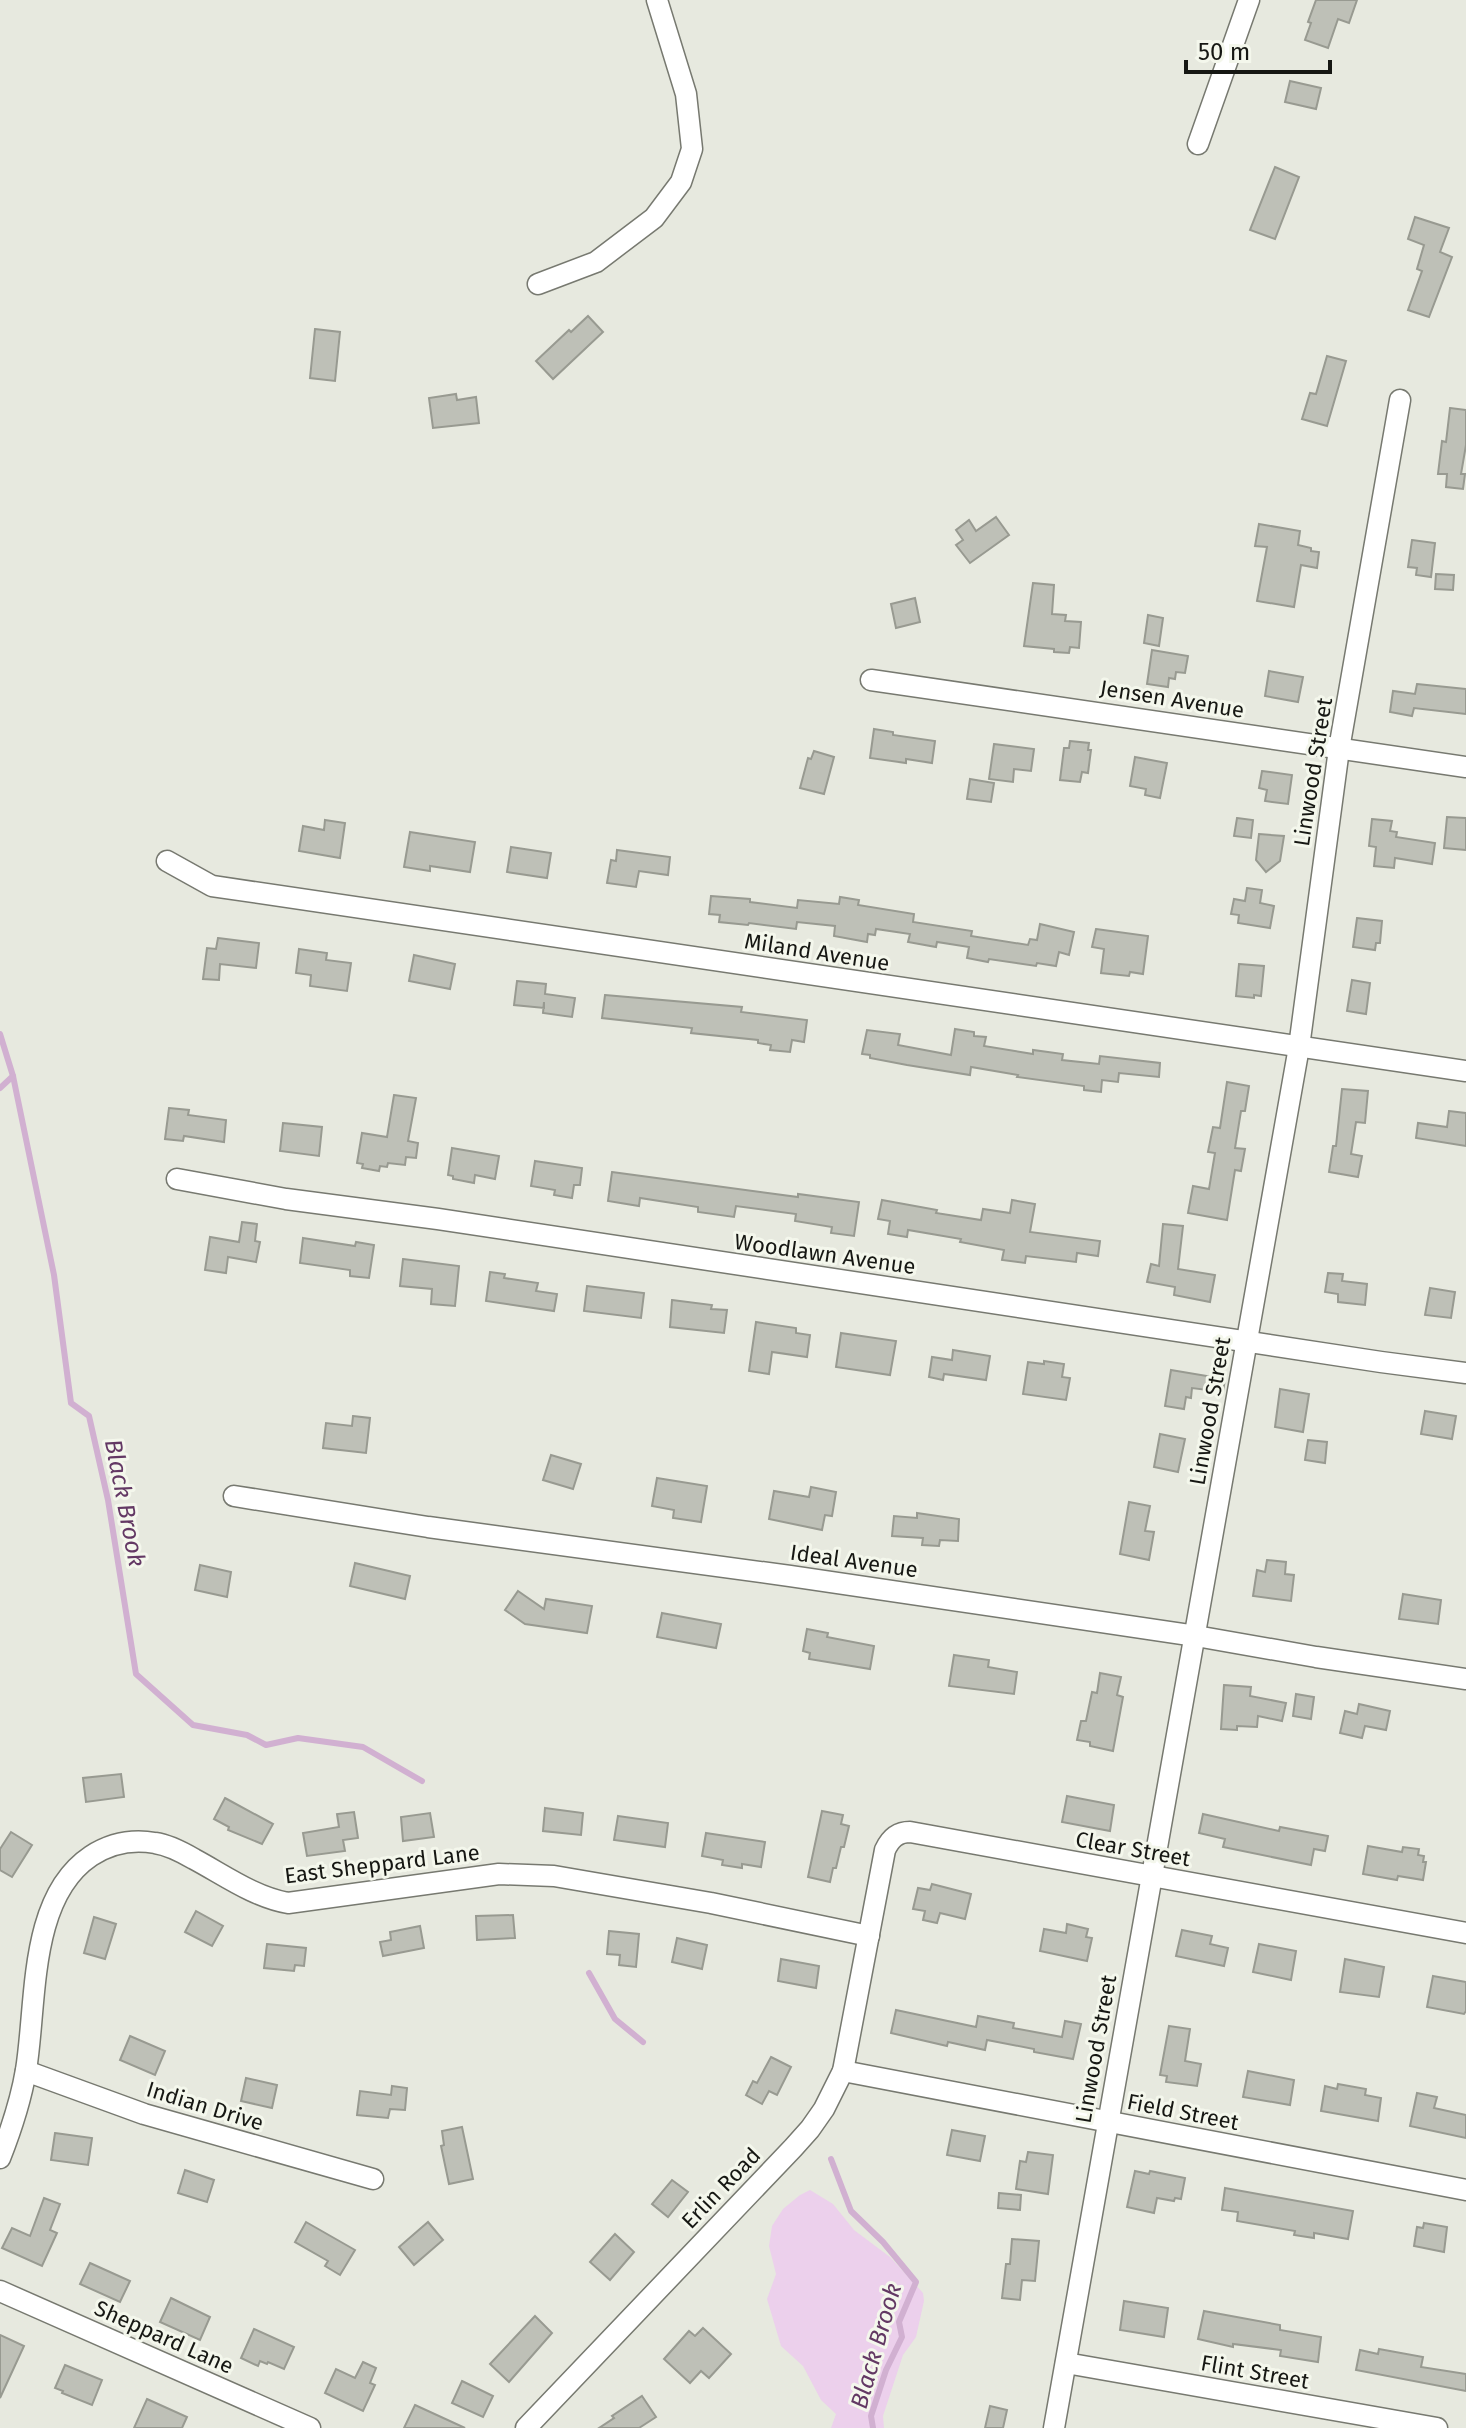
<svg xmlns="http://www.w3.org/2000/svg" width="1466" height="2428" viewBox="0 0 1466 2428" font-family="'Fira Sans',sans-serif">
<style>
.green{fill:#ecd0ec}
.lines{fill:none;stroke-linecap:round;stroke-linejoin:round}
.stream{stroke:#d1b0d1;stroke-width:6}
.building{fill:#bec0b7;stroke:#989a91;stroke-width:2}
.minor-casing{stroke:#777970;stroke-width:23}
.minor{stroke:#fff;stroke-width:20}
.labels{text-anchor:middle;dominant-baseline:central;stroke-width:6;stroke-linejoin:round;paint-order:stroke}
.street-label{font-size:22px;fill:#161713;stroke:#f4f7ec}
.water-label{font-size:24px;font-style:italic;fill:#633864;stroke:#f4f7ec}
</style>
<rect width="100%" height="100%" fill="#e7e9df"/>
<!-- green -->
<polygon class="green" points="810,2190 833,2204 854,2230 890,2257 923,2293 924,2301 916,2337 903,2355 883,2416 884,2428 831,2428 836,2414 821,2400 803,2366 781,2346 767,2299 776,2274 769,2246 772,2226 783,2209 800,2195"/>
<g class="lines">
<!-- stream -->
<g class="stream">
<polyline points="0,1034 13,1076 54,1275 71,1403 89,1416 108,1500 136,1674 193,1725 247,1735 266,1745 298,1738 363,1747 422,1781"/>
<polyline points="0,1088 13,1076"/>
<polyline points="589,1973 615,2019 643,2042"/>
<polyline points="831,2159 851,2211 883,2242 916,2282 899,2322 902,2337 886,2370 871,2416 873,2428"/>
</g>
</g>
<!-- building -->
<g class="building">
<polygon points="1316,0 1357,0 1349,23 1338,19 1328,48 1305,40 1311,23 1308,22"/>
<polygon points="1290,81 1321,88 1316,109 1285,102"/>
<polygon points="1275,167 1299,177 1275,239 1250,230"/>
<polygon points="1415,217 1449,228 1440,252 1452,257 1429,317 1408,310 1422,271 1417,269 1424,245 1408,239"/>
<polygon points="588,316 603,332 553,379 536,361 569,330 571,332"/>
<polygon points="315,329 340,332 335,381 310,378"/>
<polygon points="1327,356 1346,361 1327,426 1302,419 1310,393 1316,394"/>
<polygon points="456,394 457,400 476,397 479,423 433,428 429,398"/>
<polygon points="1450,408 1466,410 1466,445 1461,474 1465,474 1463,489 1446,487 1447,474 1438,474 1442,441 1446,442"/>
<polygon points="996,517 1009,535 970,563 956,545 963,540 956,530 969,520 976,531"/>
<polygon points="1259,524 1300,531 1298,545 1311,548 1311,551 1319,552 1317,568 1301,565 1294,607 1257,601 1267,547 1255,546"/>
<polygon points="1412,540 1435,543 1431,577 1416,575 1417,568 1408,567"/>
<polygon points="1436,574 1454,575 1453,590 1435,589"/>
<polygon points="1033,583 1054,585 1052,614 1066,615 1065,621 1081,622 1079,648 1070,647 1069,653 1054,652 1054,649 1024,646"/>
<polygon points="915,598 920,622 896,628 891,604"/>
<polygon points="1148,615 1163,618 1159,646 1144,643"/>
<polygon points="1152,650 1188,656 1185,673 1176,672 1175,679 1169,678 1168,687 1147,684"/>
<polygon points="1269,671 1303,677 1298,702 1265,696"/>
<polygon points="1417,684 1466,689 1466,714 1414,708 1412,716 1390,712 1393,691 1415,694"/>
<polygon points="874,729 893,732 893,735 935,741 932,763 906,759 906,763 870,758"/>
<polygon points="1070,741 1089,743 1088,750 1091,750 1088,773 1082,772 1080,782 1060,780 1064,748 1069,748"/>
<polygon points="994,744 1034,749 1031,771 1014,769 1013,782 989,779"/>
<polygon points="814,751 834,757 824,794 800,788 808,758 811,759"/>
<polygon points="1135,757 1167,763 1160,798 1145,795 1146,789 1130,786"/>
<polygon points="1262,771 1292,775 1288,804 1265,801 1267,790 1259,788"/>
<polygon points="970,779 994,783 991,802 967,799"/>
<polygon points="1447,817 1466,818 1466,850 1444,848"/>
<polygon points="1237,818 1253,820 1251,838 1234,836"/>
<polygon points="1372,819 1392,821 1390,831 1397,832 1396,837 1435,843 1432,864 1395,858 1394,868 1374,866 1376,847 1369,846"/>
<polygon points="325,820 345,823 340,858 299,851 303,826 324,830"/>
<polygon points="410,832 475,842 470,872 430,866 430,871 404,867"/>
<polygon points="1259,834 1284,836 1280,861 1266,872 1256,860"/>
<polygon points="511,847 551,853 547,878 507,872"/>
<polygon points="617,850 670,857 668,875 639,871 636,887 607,883 611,860 616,861"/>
<polygon points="1247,888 1262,890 1260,903 1274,906 1270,928 1238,923 1239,915 1231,914 1234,899 1245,901"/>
<polygon points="711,896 750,899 750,902 797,908 798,900 839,904 840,897 859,900 858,905 914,914 913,922 972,931 971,936 1028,945 1030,939 1037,940 1040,924 1074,932 1069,955 1059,952 1056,966 1037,963 1036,966 989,959 988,962 967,958 969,947 937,942 936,947 908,942 910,934 876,929 875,935 868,934 867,942 834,936 835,926 797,922 796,929 749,923 748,925 719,922 720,915 709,914"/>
<polygon points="1357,918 1382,921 1380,943 1376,943 1375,950 1353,947"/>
<polygon points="1096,929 1148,936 1143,974 1130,972 1129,976 1101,973 1104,949 1092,947"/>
<polygon points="218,938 259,943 256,968 220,964 219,980 203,979 207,948 216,949"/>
<polygon points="299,949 327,953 326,960 351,963 347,991 310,986 311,975 296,973"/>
<polygon points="414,955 455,964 450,989 409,981"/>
<polygon points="1239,964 1264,966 1261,996 1254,995 1254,998 1236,996"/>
<polygon points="1352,980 1370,983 1366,1014 1347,1011"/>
<polygon points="517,981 546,984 545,994 575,998 572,1017 543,1013 544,1002 544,1008 514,1005"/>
<polygon points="605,995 742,1007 741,1012 807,1020 804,1042 792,1040 790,1052 770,1050 771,1045 758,1043 758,1040 691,1033 692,1028 602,1018"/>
<polygon points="955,1029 974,1032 974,1036 986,1037 984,1046 1033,1054 1033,1050 1063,1054 1062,1060 1099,1064 1100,1056 1160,1063 1159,1077 1119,1073 1118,1082 1102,1080 1101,1092 1084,1090 1084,1086 1017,1077 1018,1075 971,1067 970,1075 907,1065 870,1058 870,1055 862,1054 867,1030 900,1034 898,1045 951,1055"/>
<polygon points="1227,1082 1249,1086 1245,1111 1241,1111 1235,1148 1245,1149 1241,1171 1235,1170 1227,1220 1188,1213 1193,1186 1209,1189 1215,1153 1208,1152 1213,1127 1220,1128"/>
<polygon points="1342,1089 1368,1091 1365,1123 1356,1122 1351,1154 1362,1156 1358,1177 1329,1172 1333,1146 1336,1146"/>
<polygon points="394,1095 416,1098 408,1141 418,1143 416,1158 406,1157 405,1165 388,1163 387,1167 380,1166 379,1171 362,1168 363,1164 357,1163 362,1133 387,1137"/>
<polygon points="169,1108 189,1110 188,1115 226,1120 224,1142 184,1136 183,1141 165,1139"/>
<polygon points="1449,1111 1466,1113 1466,1146 1416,1138 1418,1123 1447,1127"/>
<polygon points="283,1123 322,1127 319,1156 280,1151"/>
<polygon points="452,1148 499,1156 495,1179 475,1175 474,1183 453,1179 453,1176 448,1175"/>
<polygon points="535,1161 582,1168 580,1185 574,1185 572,1198 554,1195 555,1190 531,1186"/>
<polygon points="612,1172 798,1197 798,1194 859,1202 854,1236 831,1233 832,1227 795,1221 796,1214 736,1206 734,1217 698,1212 698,1207 640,1198 639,1206 608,1201"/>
<polygon points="882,1200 937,1210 936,1213 981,1220 983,1209 1010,1213 1012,1200 1035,1204 1030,1232 1100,1241 1098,1256 1077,1253 1076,1262 1026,1256 1025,1263 1002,1260 1004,1250 960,1242 961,1239 908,1230 907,1237 888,1234 890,1221 878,1219"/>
<polygon points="242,1222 257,1224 255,1241 260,1242 256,1262 228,1257 226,1273 205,1270 210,1237 239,1242"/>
<polygon points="1163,1224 1183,1226 1178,1269 1215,1275 1210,1302 1174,1295 1175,1287 1147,1282 1151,1264 1159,1266"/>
<polygon points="303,1238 355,1246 356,1242 374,1245 369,1278 350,1276 350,1270 300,1263"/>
<polygon points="403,1259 459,1266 455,1306 431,1304 432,1289 400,1286"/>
<polygon points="490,1272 505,1274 504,1278 538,1283 536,1291 557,1294 554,1311 486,1301"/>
<polygon points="1328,1273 1343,1274 1342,1281 1367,1284 1365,1305 1338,1302 1338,1294 1325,1292"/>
<polygon points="587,1286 644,1293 641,1318 584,1311"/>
<polygon points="1430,1288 1455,1292 1451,1318 1425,1315"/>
<polygon points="672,1300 712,1305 711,1309 727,1310 724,1333 670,1327"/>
<polygon points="756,1322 796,1328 796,1333 810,1335 807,1357 772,1352 769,1374 749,1371"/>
<polygon points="841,1333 896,1341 890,1375 836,1367"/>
<polygon points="953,1350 990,1356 986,1380 944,1374 943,1380 929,1377 932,1357 952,1360"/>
<polygon points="1044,1361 1064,1364 1062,1377 1070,1378 1066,1400 1023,1394 1028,1362 1044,1364"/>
<polygon points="1171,1370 1225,1379 1223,1392 1192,1388 1191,1398 1186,1397 1184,1409 1165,1406"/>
<polygon points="1280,1389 1309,1394 1303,1432 1275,1427"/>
<polygon points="1425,1411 1456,1416 1452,1439 1421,1434"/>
<polygon points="353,1416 370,1418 366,1453 323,1448 326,1423 352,1426"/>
<polygon points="1160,1434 1185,1439 1178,1472 1154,1467"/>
<polygon points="1308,1440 1327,1442 1325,1463 1305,1460"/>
<polygon points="551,1455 581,1464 573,1489 543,1480"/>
<polygon points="657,1478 707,1486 701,1522 673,1518 674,1510 652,1506"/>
<polygon points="811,1487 836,1492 832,1516 825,1515 822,1530 769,1519 774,1491 809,1497"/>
<polygon points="1129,1502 1150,1506 1145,1531 1154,1532 1149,1560 1120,1554"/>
<polygon points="917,1513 959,1519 958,1541 940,1540 939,1546 922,1545 923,1538 892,1536 894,1516 917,1518"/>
<polygon points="1267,1560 1286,1562 1285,1574 1294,1575 1291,1601 1253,1596 1257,1570 1265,1572"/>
<polygon points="355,1563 410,1576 405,1599 350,1586"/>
<polygon points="200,1565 231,1572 227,1597 195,1590"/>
<polygon points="518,1591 544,1609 546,1599 592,1606 587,1633 525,1624 505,1610"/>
<polygon points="1403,1594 1441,1600 1438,1624 1399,1619"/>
<polygon points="662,1613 721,1624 716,1648 657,1637"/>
<polygon points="807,1629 828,1633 827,1637 874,1646 870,1669 809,1659 810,1653 803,1651"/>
<polygon points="954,1655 989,1660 988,1667 1017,1672 1014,1694 949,1686"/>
<polygon points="1100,1673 1121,1677 1117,1695 1123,1697 1113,1751 1090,1746 1090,1742 1077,1740 1081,1721 1086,1721 1092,1692 1097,1693"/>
<polygon points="1224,1685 1251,1687 1250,1696 1286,1703 1282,1721 1258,1716 1257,1727 1237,1726 1237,1730 1221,1729"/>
<polygon points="1296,1694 1314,1697 1311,1719 1293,1716"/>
<polygon points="1359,1704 1390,1711 1386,1730 1365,1726 1362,1738 1340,1733 1345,1711 1357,1714"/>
<polygon points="121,1774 124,1797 86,1802 83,1778"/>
<polygon points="1067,1796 1114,1805 1110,1831 1062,1822"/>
<polygon points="225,1798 273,1824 262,1844 228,1830 229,1827 214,1819"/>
<polygon points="545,1808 583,1813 581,1835 543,1831"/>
<polygon points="822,1811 843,1815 841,1824 849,1826 844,1847 841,1847 836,1868 833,1868 830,1882 808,1877"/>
<polygon points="354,1812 358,1838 343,1840 345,1851 307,1856 303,1833 339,1827 337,1814"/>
<polygon points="430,1813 434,1837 403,1841 401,1817"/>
<polygon points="1203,1814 1279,1831 1280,1827 1328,1836 1325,1851 1314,1849 1311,1865 1223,1847 1225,1839 1199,1833"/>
<polygon points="618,1816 668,1823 665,1847 614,1840"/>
<polygon points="11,1832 32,1845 12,1877 0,1870 0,1849"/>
<polygon points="706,1833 765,1842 761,1867 742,1864 742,1868 722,1865 723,1860 702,1856"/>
<polygon points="1368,1846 1402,1852 1403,1847 1419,1849 1418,1855 1424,1856 1423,1862 1426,1862 1423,1880 1398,1876 1397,1880 1363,1874"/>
<polygon points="932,1884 971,1894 965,1919 940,1913 937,1923 923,1920 925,1911 913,1909 918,1888 930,1890"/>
<polygon points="196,1911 223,1926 212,1946 185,1932"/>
<polygon points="513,1915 515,1938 477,1940 476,1916"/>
<polygon points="94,1917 116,1924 105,1959 84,1953"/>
<polygon points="1067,1924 1088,1929 1086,1937 1092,1938 1087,1961 1040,1951 1044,1929 1066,1933"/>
<polygon points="420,1926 424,1948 383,1956 380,1942 391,1940 390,1932"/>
<polygon points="1182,1930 1212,1936 1210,1944 1228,1948 1224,1966 1176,1956"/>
<polygon points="609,1931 639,1934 636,1967 619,1965 620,1955 607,1954"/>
<polygon points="677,1938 707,1945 702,1969 672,1962"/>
<polygon points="267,1944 306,1948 304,1966 295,1965 294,1971 264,1968"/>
<polygon points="1259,1944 1296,1951 1291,1980 1253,1972"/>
<polygon points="781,1959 819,1966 816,1988 778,1981"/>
<polygon points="1345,1959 1384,1967 1379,1997 1340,1992"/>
<polygon points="1433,1976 1466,1982 1466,2011 1464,2014 1427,2007"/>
<polygon points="896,2010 976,2027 978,2016 1014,2023 1013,2028 1062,2037 1065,2021 1081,2024 1073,2059 1034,2052 1034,2049 987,2040 985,2050 948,2042 947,2046 891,2033"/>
<polygon points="1169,2026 1190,2029 1185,2061 1201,2064 1197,2086 1166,2082 1167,2076 1160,2075"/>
<polygon points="130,2036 165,2051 155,2075 120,2060"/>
<polygon points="771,2057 791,2067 777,2095 769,2091 762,2104 746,2095 753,2081 757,2083"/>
<polygon points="1248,2071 1294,2080 1290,2105 1243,2097"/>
<polygon points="246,2078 277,2085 272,2108 241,2101"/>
<polygon points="1338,2084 1366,2089 1365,2095 1381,2098 1378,2121 1321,2111 1325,2086 1337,2089"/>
<polygon points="392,2086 407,2088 405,2110 390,2109 388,2118 357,2115 360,2091 391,2095"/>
<polygon points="1417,2093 1437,2097 1434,2108 1466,2115 1466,2138 1410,2126"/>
<polygon points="462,2127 473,2179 449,2184 441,2146 444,2145 442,2131"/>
<polygon points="952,2130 985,2136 980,2161 947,2155"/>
<polygon points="55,2133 92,2138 88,2165 51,2160"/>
<polygon points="1028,2152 1053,2155 1048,2194 1016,2189 1020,2161 1026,2162"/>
<polygon points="185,2170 214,2180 207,2202 178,2193"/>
<polygon points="1135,2171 1149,2174 1150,2171 1185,2178 1181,2199 1175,2198 1174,2201 1157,2198 1154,2213 1127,2207"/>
<polygon points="672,2180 688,2192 668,2217 652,2204"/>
<polygon points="1225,2188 1353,2211 1348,2239 1314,2233 1314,2238 1294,2235 1295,2231 1237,2221 1238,2212 1222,2210"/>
<polygon points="999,2193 1021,2195 1020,2210 998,2208"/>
<polygon points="44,2198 60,2204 50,2230 57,2233 42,2266 2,2248 12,2228 30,2236"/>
<polygon points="306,2222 355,2250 340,2275 325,2266 328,2261 295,2242"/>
<polygon points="428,2222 443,2240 414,2265 399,2247"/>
<polygon points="1424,2223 1447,2227 1444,2252 1414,2246 1417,2227 1423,2228"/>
<polygon points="615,2234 634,2252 610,2280 590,2262"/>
<polygon points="1012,2239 1039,2241 1035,2281 1022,2280 1020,2300 1002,2298 1006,2264 1010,2264"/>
<polygon points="90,2263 130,2281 120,2302 80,2284"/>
<polygon points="171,2298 210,2317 200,2340 160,2322"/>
<polygon points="1124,2301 1168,2308 1164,2337 1120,2330"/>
<polygon points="1204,2311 1280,2325 1280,2330 1321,2337 1318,2362 1280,2356 1281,2350 1233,2344 1233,2347 1198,2339"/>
<polygon points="535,2316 552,2333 509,2382 490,2364"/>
<polygon points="703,2328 731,2354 709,2378 701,2371 690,2383 664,2359 689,2331 695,2336"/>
<polygon points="254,2329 294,2347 284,2369 268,2362 267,2364 260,2361 258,2366 241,2358"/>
<polygon points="0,2335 24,2346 0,2398"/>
<polygon points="1379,2349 1423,2357 1421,2367 1466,2374 1466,2391 1356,2370 1360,2350 1378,2354"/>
<polygon points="363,2362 376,2368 370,2383 375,2385 363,2411 325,2393 336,2369 355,2378"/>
<polygon points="65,2365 102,2380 92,2405 62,2393 63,2391 55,2388"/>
<polygon points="462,2381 493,2396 483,2417 452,2403"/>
<polygon points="642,2396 656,2417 639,2428 599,2428 614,2418 612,2416"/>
<polygon points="147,2399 187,2417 182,2428 134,2428"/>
<polygon points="415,2405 465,2428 404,2428"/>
<polygon points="990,2406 1007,2410 1003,2428 985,2428"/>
</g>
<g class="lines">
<!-- minor casing -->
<g class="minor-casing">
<g id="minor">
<polyline points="1198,144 1249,0"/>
<polyline points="538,284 596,262 654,218 681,182 692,149 686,94 657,0"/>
<polyline points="871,680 1466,767"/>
<polyline points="167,861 212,886 1466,1071"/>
<polyline points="177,1179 286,1199 438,1219 1381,1362 1466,1373"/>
<polyline points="234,1496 428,1527 790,1576 1196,1636 1316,1657 1466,1679"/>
<polyline points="26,2071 144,2114 373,2179"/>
<polyline points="843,2071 1466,2190"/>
<path d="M0 2158C11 2130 21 2100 26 2070 37 2003 28 1898 91 1856 111 1843 132 1839 155 1843 169 1845 182 1852 194 1859 224 1875 254 1897 288 1903L499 1874 554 1876 711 1903 869 1936"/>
<polyline points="0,2291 310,2428"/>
<polyline points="1066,2363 1437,2428"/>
<path d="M526 2428 793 2148 810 2129 824 2109 843 2071 885 1850C890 1839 897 1832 910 1832L1466 1933"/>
<polyline points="1054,2428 1299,1047 1339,749 1400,400"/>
</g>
</g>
<!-- minor -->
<use href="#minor" class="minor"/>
</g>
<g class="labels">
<!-- street labels -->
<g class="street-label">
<text transform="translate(1172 699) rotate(9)">Jensen Avenue</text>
<text transform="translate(1313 772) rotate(-81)">Linwood Street</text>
<text transform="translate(817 952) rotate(9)">Miland Avenue</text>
<text transform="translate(825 1254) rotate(8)">Woodlawn Avenue</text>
<text transform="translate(1210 1411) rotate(-80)">Linwood Street</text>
<text transform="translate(854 1561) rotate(8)">Ideal Avenue</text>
<text transform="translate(1133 1849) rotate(10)">Clear Street</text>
<text transform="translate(382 1864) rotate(-7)">East Sheppard Lane</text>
<text transform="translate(1096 2049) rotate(-80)">Linwood Street</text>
<text transform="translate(205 2106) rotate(17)">Indian Drive</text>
<text transform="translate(1183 2112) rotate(11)">Field Street</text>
<text transform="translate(721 2188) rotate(-46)">Erlin Road</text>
<text transform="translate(164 2337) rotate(24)">Sheppard Lane</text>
<text transform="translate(1255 2372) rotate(10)">Flint Street</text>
</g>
<!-- water labels -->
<g class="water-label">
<text transform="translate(125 1503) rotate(79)">Black Brook</text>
<text transform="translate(876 2346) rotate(-74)">Black Brook</text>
</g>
</g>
<!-- scale -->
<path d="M1186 60v12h144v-12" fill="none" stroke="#161713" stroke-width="4"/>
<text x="1198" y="60" font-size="24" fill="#161713" stroke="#f4f7ec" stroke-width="6" paint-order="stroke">50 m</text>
</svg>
